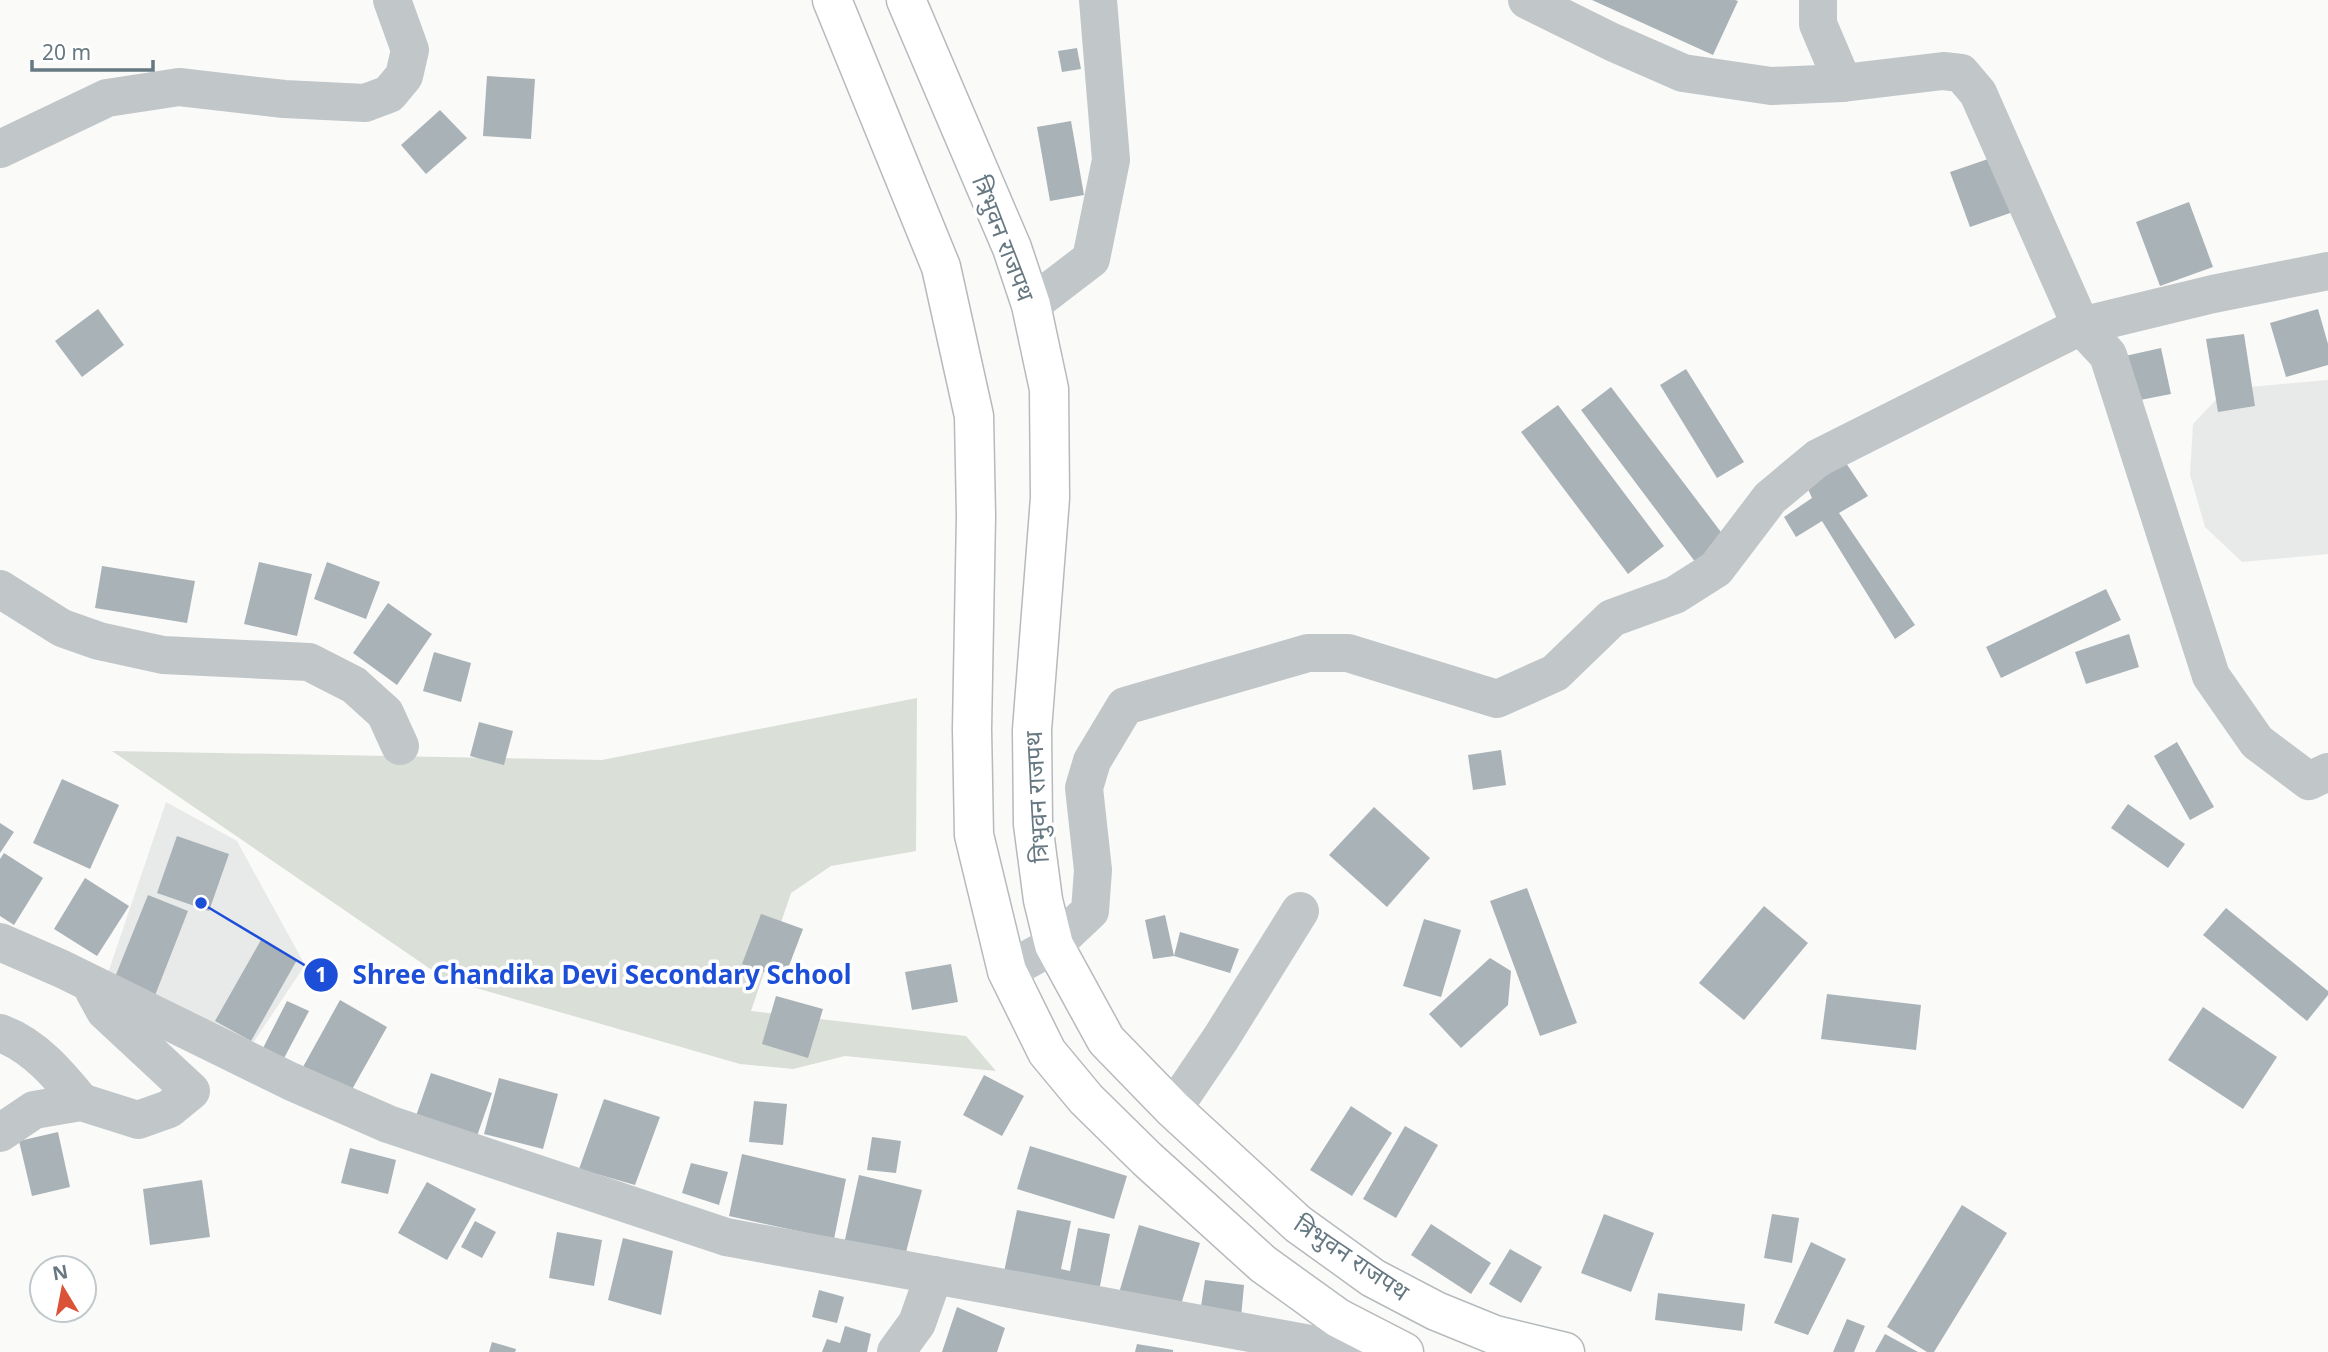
<svg xmlns="http://www.w3.org/2000/svg" width="2328" height="1352" viewBox="0 0 2328 1352" font-family="'Noto Sans','Noto Sans Devanagari',sans-serif">
<style>
.built{fill:#e8eae9}
.green{fill:#dadfd7}
.building{fill:#a9b2b7}
.lines{fill:none;stroke-linecap:round;stroke-linejoin:round}
.trunk-casing{stroke:#b5babc;stroke-width:41}
.minor{stroke:#c1c6c9;stroke-width:38}
.trunk{stroke:#fff;stroke-width:38}
.labels{text-anchor:middle;dominant-baseline:central;stroke-width:7;stroke-linejoin:round;paint-order:stroke}
.street-label{font-size:24px;fill:#667881;stroke:#fff}
.leader{fill:none;stroke:#1d4ed8;stroke-width:2.5}
.callout-dot{fill:#1d4ed8;stroke:#fff;stroke-width:2.5}
.mark-label{font-size:21px;text-anchor:middle;font-weight:bold;fill:#fff}
.callout-label{font-size:26px;text-anchor:middle;font-weight:bold;fill:#1d4ed8;stroke:#fff;stroke-width:7;stroke-linejoin:round;paint-order:stroke}
</style>
<rect width="100%" height="100%" fill="#fafaf8"/>
<!-- built -->
<g class="built">
<polygon points="2328,380 2328,554 2242,562 2205,527 2190,475 2193,424 2226,389"/>
<polygon points="166,802 237,841 305,965 247,1052 107,976"/>
</g>
<!-- green -->
<polygon class="green" points="917,698 916,851 831,866 791,893 751,1011 966,1036 996,1071 845,1056 793,1069 740,1064 445,979 112,751 602,760"/>
<!-- building -->
<g class="building">
<polygon points="1592,0 1735,0 1738,1 1713,55"/>
<polygon points="1077,48 1081,69 1062,72 1058,51"/>
<polygon points="487,76 535,79 531,139 483,136"/>
<polygon points="440,110 467,138 426,174 401,145"/>
<polygon points="1071,121 1084,195 1050,201 1037,127"/>
<polygon points="1994,157 2013,212 1970,227 1950,172"/>
<polygon points="2189,202 2213,267 2160,286 2136,222"/>
<polygon points="98,309 124,345 82,377 55,341"/>
<polygon points="2318,309 2328,344 2328,365 2286,377 2270,323"/>
<polygon points="2244,334 2255,406 2218,412 2206,339"/>
<polygon points="2161,348 2171,394 2135,401 2125,356"/>
<polygon points="1686,369 1744,462 1717,478 1660,385"/>
<polygon points="1611,387 1727,540 1696,563 1581,410"/>
<polygon points="1558,405 1664,546 1628,574 1521,432"/>
<polygon points="1846,463 1868,496 1839,513 1915,625 1895,639 1822,521 1796,537 1784,517 1812,498 1807,487"/>
<polygon points="259,562 312,574 297,636 244,624"/>
<polygon points="327,562 380,582 366,619 314,599"/>
<polygon points="102,566 195,581 187,623 95,608"/>
<polygon points="2106,589 2121,620 2001,678 1986,647"/>
<polygon points="388,603 432,634 397,685 353,653"/>
<polygon points="2129,634 2139,667 2086,684 2075,652"/>
<polygon points="434,652 471,663 461,702 423,691"/>
<polygon points="479,722 513,731 504,765 470,756"/>
<polygon points="2177,742 2214,807 2190,820 2154,756"/>
<polygon points="1501,750 1506,785 1473,790 1468,755"/>
<polygon points="62,779 119,805 90,869 33,843"/>
<polygon points="2128,804 2185,844 2168,868 2111,828"/>
<polygon points="1374,807 1430,858 1387,907 1329,855"/>
<polygon points="0,823 14,832 0,853"/>
<polygon points="177,836 229,854 209,911 157,893"/>
<polygon points="4,853 43,878 14,925 0,916 0,859"/>
<polygon points="85,878 129,906 97,956 54,929"/>
<polygon points="1527,888 1577,1023 1540,1036 1490,901"/>
<polygon points="148,895 188,911 154,998 113,982"/>
<polygon points="1764,906 1808,943 1744,1020 1699,983"/>
<polygon points="2226,908 2328,991 2328,995 2307,1021 2203,935"/>
<polygon points="761,914 803,929 784,979 742,964"/>
<polygon points="1165,915 1174,956 1153,959 1145,920"/>
<polygon points="1424,919 1461,930 1441,997 1403,986"/>
<polygon points="1180,932 1239,949 1230,973 1174,956"/>
<polygon points="261,940 297,960 251,1041 215,1021"/>
<polygon points="1490,958 1511,971 1508,1005 1461,1048 1429,1014"/>
<polygon points="951,964 958,1002 912,1010 905,972"/>
<polygon points="1827,994 1921,1005 1916,1050 1821,1039"/>
<polygon points="776,996 823,1009 808,1058 762,1044"/>
<polygon points="340,1000 387,1027 350,1093 303,1067"/>
<polygon points="287,1001 309,1011 282,1062 262,1050"/>
<polygon points="2203,1007 2277,1057 2243,1109 2168,1060"/>
<polygon points="431,1073 492,1093 477,1136 416,1116"/>
<polygon points="984,1075 1024,1096 1002,1136 963,1115"/>
<polygon points="499,1078 558,1094 543,1149 484,1134"/>
<polygon points="604,1099 660,1117 635,1185 579,1169"/>
<polygon points="754,1101 787,1104 783,1145 749,1142"/>
<polygon points="1351,1106 1392,1133 1352,1196 1310,1170"/>
<polygon points="1405,1126 1438,1145 1396,1218 1363,1199"/>
<polygon points="58,1132 70,1187 32,1196 19,1141"/>
<polygon points="872,1137 901,1141 896,1173 867,1170"/>
<polygon points="1030,1146 1127,1176 1114,1219 1017,1189"/>
<polygon points="350,1148 396,1160 388,1194 341,1183"/>
<polygon points="742,1154 846,1179 834,1239 729,1216"/>
<polygon points="691,1163 728,1172 719,1205 682,1193"/>
<polygon points="859,1175 922,1190 905,1256 844,1244"/>
<polygon points="202,1180 210,1237 150,1245 143,1189"/>
<polygon points="427,1182 476,1209 447,1260 398,1233"/>
<polygon points="1962,1205 2007,1233 1934,1352 1927,1352 1887,1327"/>
<polygon points="1017,1210 1071,1221 1061,1269 1070,1271 1078,1228 1110,1234 1099,1291 1004,1272"/>
<polygon points="1604,1214 1654,1233 1631,1292 1581,1273"/>
<polygon points="1772,1214 1799,1218 1792,1263 1764,1258"/>
<polygon points="475,1221 496,1232 482,1258 461,1247"/>
<polygon points="1431,1224 1491,1263 1471,1294 1411,1255"/>
<polygon points="1139,1225 1200,1243 1179,1311 1119,1293"/>
<polygon points="557,1232 602,1240 594,1286 549,1278"/>
<polygon points="623,1238 673,1251 661,1315 608,1300"/>
<polygon points="1811,1242 1846,1259 1808,1335 1774,1323"/>
<polygon points="1510,1249 1542,1267 1521,1303 1489,1284"/>
<polygon points="1205,1280 1244,1285 1241,1318 1200,1313"/>
<polygon points="819,1290 844,1297 837,1323 812,1317"/>
<polygon points="1658,1293 1745,1304 1742,1331 1655,1320"/>
<polygon points="957,1307 1005,1328 997,1352 942,1352"/>
<polygon points="1847,1319 1865,1326 1854,1352 1833,1352"/>
<polygon points="845,1326 871,1334 867,1352 822,1352 827,1339 840,1343"/>
<polygon points="1885,1334 1918,1352 1875,1352"/>
<polygon points="492,1342 516,1349 515,1352 489,1352"/>
<polygon points="1137,1344 1173,1350 1173,1352 1135,1352"/>
</g>
<g class="lines">
<!-- trunk casing -->
<g class="trunk-casing">
<g id="trunk">
<polyline points="832,0 941,267 974,416 976,516 972,729 974,835 1007,971 1047,1052 1086,1099 1147,1159 1263,1264 1338,1318 1404,1352"/>
<polyline points="906,0 1012,248 1031,305 1049,389 1050,498 1032,730 1033,824 1043,900 1054,945 1106,1040 1173,1109 1298,1224 1373,1278 1436,1311 1495,1335 1565,1352"/>
</g>
</g>
<!-- minor -->
<g class="minor">
<polyline points="1527,0 1612,42 1683,73 1771,86 1843,83 1943,71 1961,73 1978,93 2081,326 2108,355 2211,676 2257,742 2309,781 2328,772"/>
<polyline points="1818,0 1818,24 1843,83"/>
<polyline points="0,149 107,98 179,87 284,99 365,103 389,94 404,76 410,50 392,0"/>
<polyline points="1031,305 1091,259 1111,160 1098,0"/>
<polyline points="0,589 62,628 99,641 163,655 309,662 354,685 385,713 400,746"/>
<polyline points="0,942 62,969 290,1081 388,1124 726,1237 1354,1352"/>
<polyline points="1007,971 1054,945 1090,911 1093,870 1084,788 1092,761 1125,706 1308,653 1348,653 1497,699 1555,673 1612,618 1675,595 1716,569 1770,498 1818,458 2081,326 2213,294 2328,271"/>
<path d="M0 1033C34 1045 59 1075 81 1102"/>
<polyline points="1173,1109 1221,1038 1300,911"/>
<polyline points="0,1133 34,1110 81,1102 138,1120 169,1109 191,1091 105,1011 94,991"/>
<polyline points="896,1352 917,1323 934,1275"/>
</g>
<!-- trunk -->
<use href="#trunk" class="trunk"/>
</g>
<g class="labels">
<!-- street labels -->
<g class="street-label">
<text transform="translate(1004 238) rotate(69)">त्रिभुवन राजपथ</text>
<text transform="translate(1036 797) rotate(-93)">त्रिभुवन राजपथ</text>
<text transform="translate(1352 1257) rotate(34)">त्रिभुवन राजपथ</text>
</g>
</g>
<!-- callouts -->
<path class="leader" d="M201 903L321 975"/>
<g class="callout-dot">
<circle cx="201" cy="903" r="7"/>
<circle cx="321" cy="975" r="18"/>
</g>
<g class="mark-label">
<text x="321" y="982">1</text>
</g>
<g class="callout-label">
<text x="602" y="984">Shree Chandika Devi Secondary School</text>
</g>
<!-- north arrow -->
<g transform="translate(63 1289) rotate(350)"><circle r="33" fill="#ffffff" stroke="#c2c9cd" stroke-width="2"/>
<path d="M0-5L12 26L0 18L-12 26Z" fill="#da5238"/>
<text y="-10" font-size="19" font-weight="bold" text-anchor="middle" fill="#667881">N</text>
</g>
<!-- scale -->
<path d="M32 60v10h121v-10" fill="none" stroke="#667881" stroke-width="3.5"/>
<text x="42" y="60" font-size="21" fill="#667881" stroke="#ffffff" stroke-width="5" paint-order="stroke">20 m</text>
</svg>
